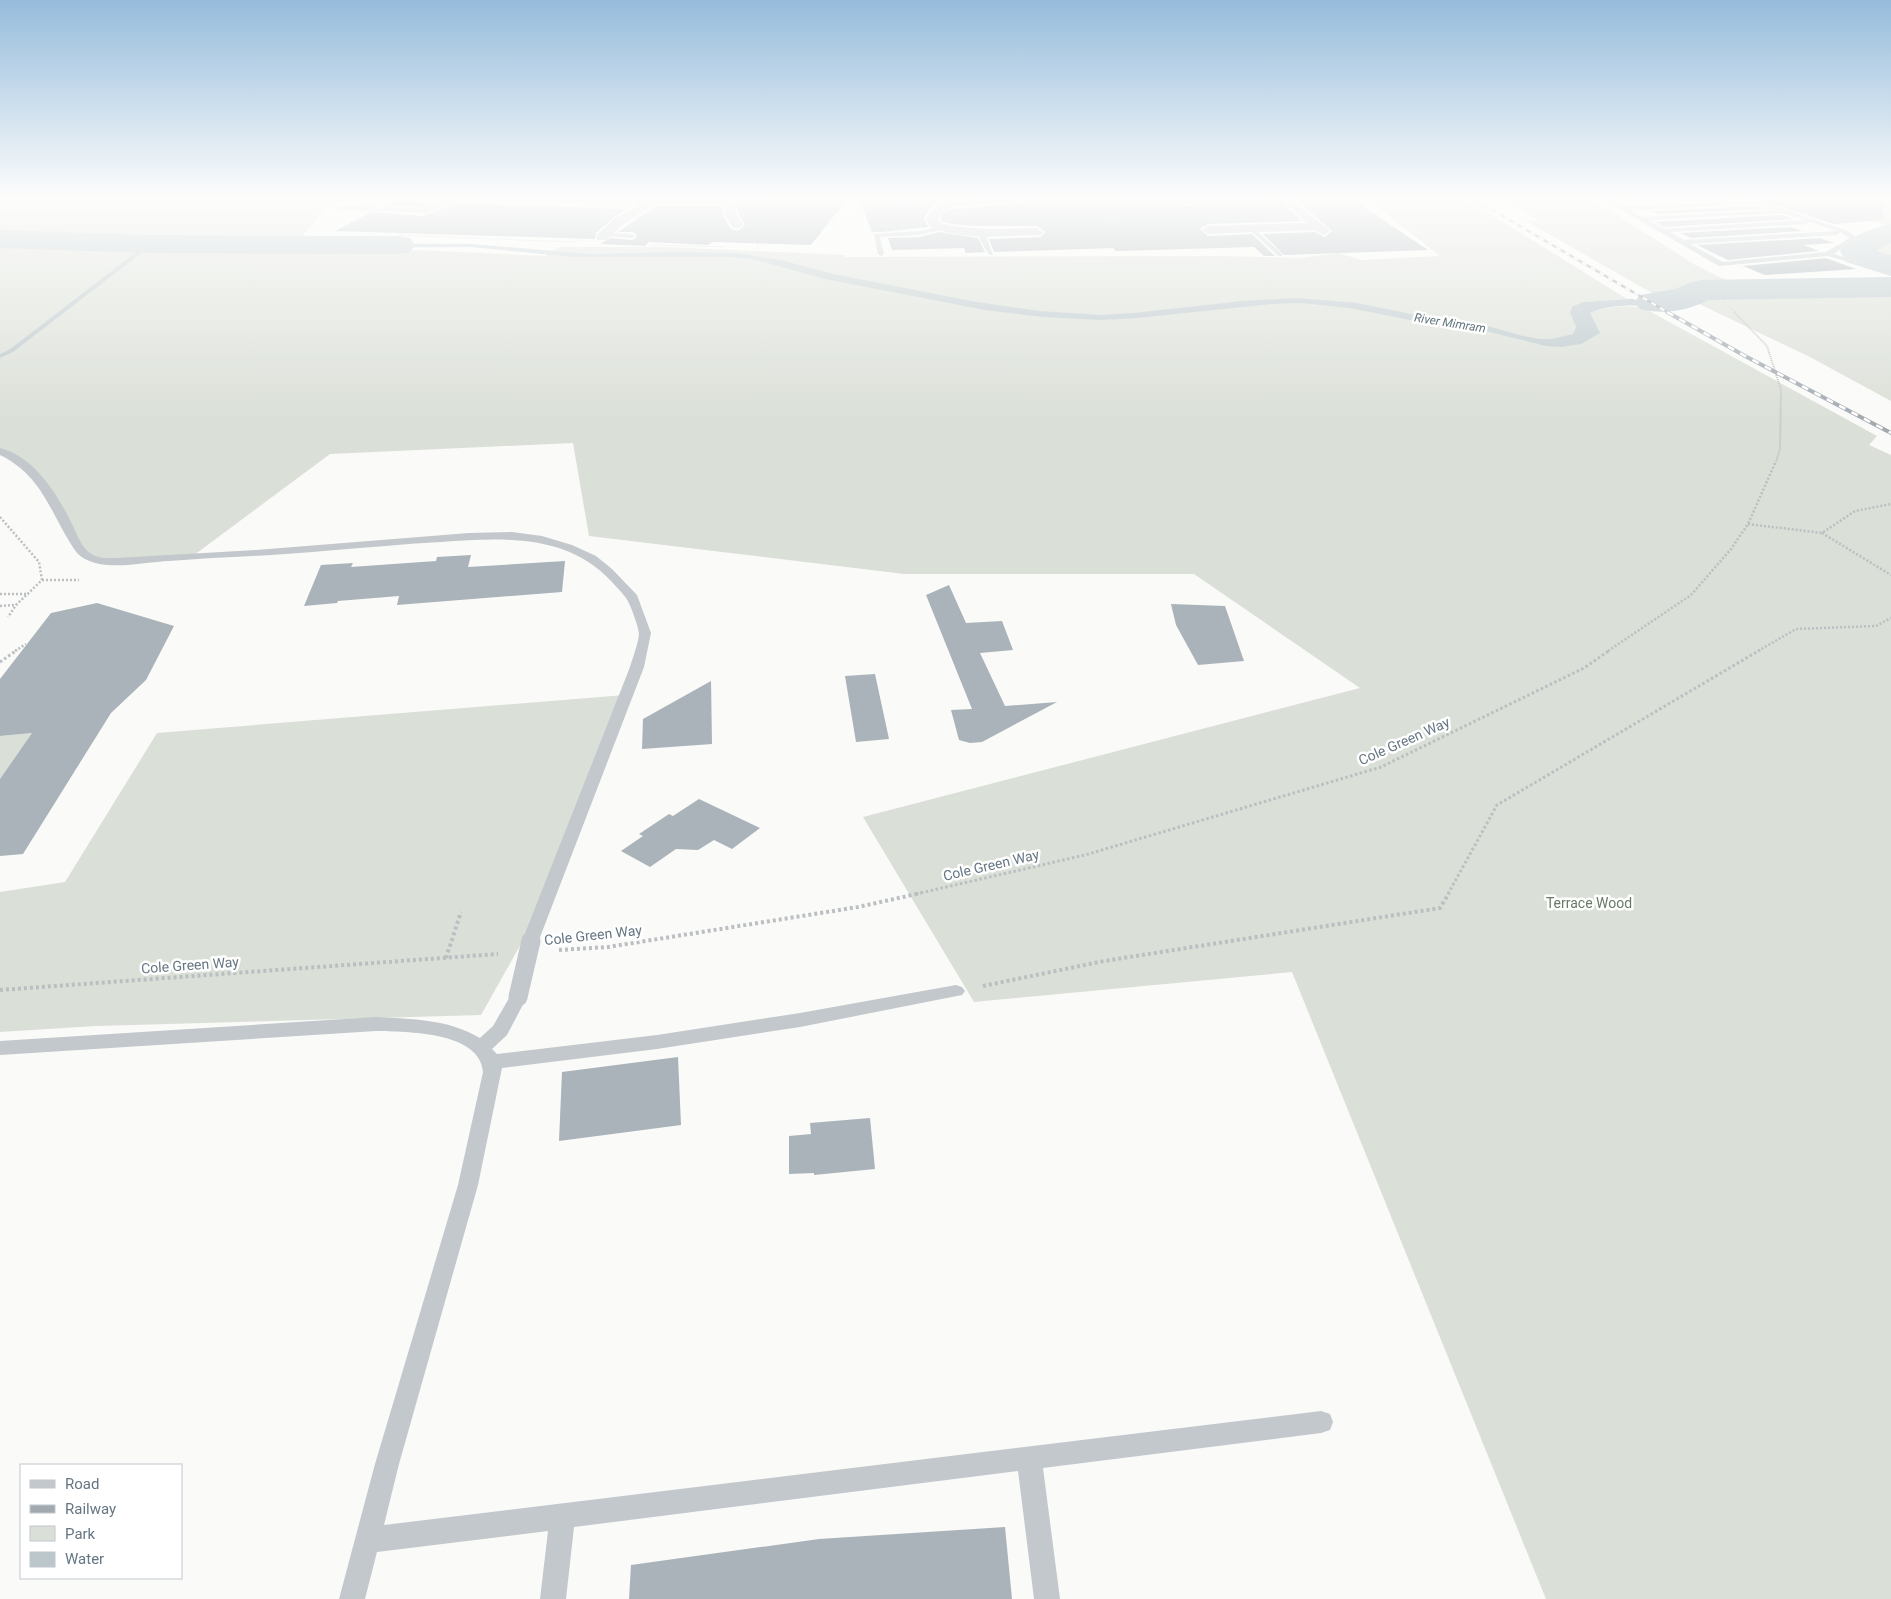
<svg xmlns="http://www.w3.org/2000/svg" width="1891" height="1599" viewBox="0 0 1891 1599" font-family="Roboto,sans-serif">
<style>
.green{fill:#dadfd7}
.water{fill:#bbc7cb}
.pier{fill:#fafaf8}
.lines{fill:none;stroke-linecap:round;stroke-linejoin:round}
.stream{fill:#bbc7cb;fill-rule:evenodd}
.river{fill:#bbc7cb;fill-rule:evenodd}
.building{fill:#aab3b9}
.path-far4{stroke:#bbbfc2;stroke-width:1;stroke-dasharray:1 1;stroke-linecap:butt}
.path-far3{stroke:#bbbfc2;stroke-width:2;stroke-dasharray:1 1;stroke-linecap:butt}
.path-far2{stroke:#bbbfc2;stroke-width:2.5;stroke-dasharray:2 2;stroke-linecap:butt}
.path-far1{stroke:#bbbfc2;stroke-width:3;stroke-dasharray:2.5 2.5;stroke-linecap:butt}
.path{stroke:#bbbfc2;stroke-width:4;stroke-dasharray:3 3;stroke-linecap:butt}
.lane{fill:#c3c8cc;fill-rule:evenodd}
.street{fill:#c3c8cc;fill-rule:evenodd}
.rail-far1-casing{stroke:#a2aab0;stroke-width:2.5}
.rail-casing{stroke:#a2aab0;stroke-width:4}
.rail-far1{stroke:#fff;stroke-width:2;stroke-dasharray:5;stroke-linecap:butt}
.rail{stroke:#fff;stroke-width:2.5;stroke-dasharray:7;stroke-linecap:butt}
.lane-bridge{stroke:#c3c8cc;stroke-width:19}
.labels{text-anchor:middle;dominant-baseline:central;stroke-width:5;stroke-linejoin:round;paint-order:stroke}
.far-water-label{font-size:12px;font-style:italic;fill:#60757c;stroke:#fff}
.street-label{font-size:14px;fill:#657683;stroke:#fff}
.park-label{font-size:14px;fill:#687a64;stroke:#fff}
</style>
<rect width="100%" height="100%" fill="#fafaf8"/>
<!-- green -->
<g class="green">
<path d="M0 197H349L326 208 303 235 302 243 305 251 346 254 418 250 545 256 551 251 560 247H667L844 255 845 257 1219 256 1300 258 1339 253 1361 260 1440 256 1365 197H1463L1627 299 1583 302 1570 313 1576 327 1573 334 1564 337 1581 344 1590 313C1607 306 1624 306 1642 307L1877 436 1869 445 1891 455V1599H1546L1292 972 974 1002 863 817 1360 688 1194 574H904L589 536 573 443 330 454 190 558 101 561 87 556 36 475 0 451Z"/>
<polygon points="1509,197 1584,197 1614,213 1697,266 1740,287 1695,287 1679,294 1659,297 1526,221 1538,220 1506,201 1514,200"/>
<polygon points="1804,197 1891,197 1891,266 1871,261 1856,251 1882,224"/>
<polygon points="1811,286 1891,286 1891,401 1810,357 1693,301 1707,293 1752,295"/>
<polygon points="625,695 531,926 481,1015 96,1026 0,1032 0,892 65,882 157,733"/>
<polygon points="32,733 0,779 0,736"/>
</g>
<!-- water -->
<path class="water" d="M302 243 471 244 590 254 676 252 736 253 785 261 833 274 971 301 1039 311 1101 315 1133 313 1242 301 1296 298 1357 303 1411 314 1474 322 1519 335 1539 339H1552L1573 334 1576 327 1570 313 1572 307 1583 302 1672 296 1695 287H1740L1752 295 1713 292C1702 294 1695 302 1684 304 1653 309 1619 300 1590 313L1600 333 1581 344 1561 347 1546 346 1465 326 1410 320 1350 308 1301 303 1272 304 1137 318 1101 320 1043 317 985 310 825 279 752 259 729 257H573L471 247 303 248Z"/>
<!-- pier -->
<polygon class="pier" points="1655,295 1678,307 1651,309 1630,297"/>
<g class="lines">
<!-- stream -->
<polygon class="stream" points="148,243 153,244 13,352 0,358 0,354 9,350"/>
<!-- river -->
<g class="river">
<path d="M1891 224V243L1876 251 1891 255V276L1846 262 1840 251C1852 234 1871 229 1891 224Z"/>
<polygon points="0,230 150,235 399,236 410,238 415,245 410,252 399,254 150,253 0,248"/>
<path d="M1891 277V297L1708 300C1688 311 1662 315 1640 309L1634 302 1640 295 1676 289 1689 283 1701 280Z"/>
</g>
</g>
<!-- building -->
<g class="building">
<polygon points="735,197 849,197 811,245 712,242 708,245 649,242 645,246 600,244 610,238 632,240 636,238 637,235 633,232 618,232 656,206 722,206 723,216 731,229 738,231 745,225 739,214"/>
<polygon points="858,197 978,197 946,200 933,205 924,218 928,227 882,232 872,232"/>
<polygon points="1188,197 1276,197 1302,221 1208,224 1200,229 1208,236 1252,234 1275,256 1264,256 1254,247 1116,251 1113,248 994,252 989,239 1041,237 1045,232 1037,226 976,226 952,224 941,221 940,219 943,212 952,209 1029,203 1177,198 1186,206 1192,206 1193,203"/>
<polygon points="1293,197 1349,197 1428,250 1284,255 1263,234 1315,232 1325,237 1332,231"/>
<polygon points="1646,197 1737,197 1740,199 1642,203 1633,200 1644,199"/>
<polygon points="1752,197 1883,197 1883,220 1833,224"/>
<polygon points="395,201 433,202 422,207 385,206"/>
<polygon points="455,203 511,205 627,209 613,218 596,233 595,239 335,231 372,212 424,216"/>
<polygon points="1756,206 1765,209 1659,214 1651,211"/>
<polygon points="1782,215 1795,219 1664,227 1655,222"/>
<polygon points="1791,227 1803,231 1691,238 1680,233"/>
<polygon points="939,232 978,238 985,252 966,253 964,248 892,250 888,238 920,237"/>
<polygon points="1820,238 1834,243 1804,245 1819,251 1728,260 1697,245"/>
<polygon points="1826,258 1856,269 1765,275 1743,266"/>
<polygon points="471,555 468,567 565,561 562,592 397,605 399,596 338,601 337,603 304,606 321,565 353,563 351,567 436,561 437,557"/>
<polygon points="949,585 966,623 1002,621 1013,650 980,653 1005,706 1057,702 982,742 970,743 959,740 951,710 972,709 926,595"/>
<polygon points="97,603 174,626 146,680 111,713 23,854 0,856 0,779 32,733 0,736 0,679 51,613"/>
<polygon points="1171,604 1225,606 1244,661 1198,665 1176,625"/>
<polygon points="875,674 889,739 856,742 845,676"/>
<polygon points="711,681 712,744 642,749 643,719"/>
<polygon points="699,799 760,828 732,849 714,840 698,850 676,849 650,867 621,851 643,836 639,834 669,814 673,816"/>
<polygon points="678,1057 681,1125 559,1141 562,1072"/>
<polygon points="870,1118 875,1169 814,1175 814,1173 789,1174 789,1136 811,1134 810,1123"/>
<polygon points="1005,1527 1012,1599 629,1599 631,1565 819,1539"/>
</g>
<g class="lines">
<!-- path-far4 -->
<g class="path-far4">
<polyline points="829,197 830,199 891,197"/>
<polyline points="908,197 913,201"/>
<polyline points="844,205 913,204"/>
<polyline points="1060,225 1121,223 1115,217"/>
<polyline points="400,234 398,235 572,242 581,239"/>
<polyline points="362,238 372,232"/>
<polyline points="1060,239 1184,235"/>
<polyline points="756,241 759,249"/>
<polyline points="652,245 726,247"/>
<polyline points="1717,294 1736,313"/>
</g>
<!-- path-far3 -->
<polyline class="path-far3" points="1734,312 1767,346 1781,390 1780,449 1776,462"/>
<!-- path-far2 -->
<g class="path-far2">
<polyline points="0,517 39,562 42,580 16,605 8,617"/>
<polyline points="1748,524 1822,533 1855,511 1891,504"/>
<polyline points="1822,533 1891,575"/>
<polyline points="42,580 79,580"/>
<polyline points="0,594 29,594"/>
<polyline points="0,606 15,605"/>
<polyline points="15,651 26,644"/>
<polyline points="1608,651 1691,595 1731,549 1748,524 1776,461"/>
<polyline points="1758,651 1796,629 1876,626 1891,618"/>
</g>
<!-- path-far1 -->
<g class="path-far1">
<polyline points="0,662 17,650"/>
<polyline points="916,894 1085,855 1381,767 1584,668 1610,650"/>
<polyline points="1448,894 1497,805 1760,650"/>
</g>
<!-- path -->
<g class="path">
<polyline points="559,950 608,947 858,907 921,893"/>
<polyline points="446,958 461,912"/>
<polyline points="983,986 1104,961 1440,908 1449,893"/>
<polyline points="0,990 498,954"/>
</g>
<!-- lane -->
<g class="lane">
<polygon points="1179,197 1185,197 1192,204 1187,205"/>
<path d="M1599 197H1644L1613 200 1623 206 1749 201 1739 197H1747L1848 231 1858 238 1834 254 1862 263 1858 265 1828 256 1719 266ZM1756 204 1775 210 1642 217 1629 210ZM1782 213 1805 220 1664 229 1649 220ZM1810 222 1837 231 1684 240 1670 232 1807 224ZM1840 232 1850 238 1826 252 1723 262 1690 244 1837 235Z"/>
<polygon points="340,206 424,209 427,211 424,213 338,209 337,208"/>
<polygon points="942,226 945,228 944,229 920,235 880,237 884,254 881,256 878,254 874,234 920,231"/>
<polygon points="1249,227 1253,227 1282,254 1282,256 1278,256 1249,229"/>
<polygon points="982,231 985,233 993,255 989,255 980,240 979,233"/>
<polygon points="604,233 632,234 635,236 632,238 602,236 602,234"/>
<path d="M0 448C35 457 57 494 72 524 77 534 81 547 90 553 98 559 108 558 116 558L256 550 469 533 512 532 542 536 572 545 596 556 612 569 637 595 651 633 644 667 537 945 531 947 525 945 522 941 630 667C633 657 638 644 639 634 639 628 630 603 626 598 622 592 616 587 611 581 566 533 501 538 441 542 402 544 363 548 324 551 272 556 220 557 169 561 143 562 97 574 77 553 51 517 45 477 0 455Z"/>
<path d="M956 985 962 987 965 991 962 995 800 1027 657 1049 502 1068 478 1185 399 1464 384 1525 1321 1411 1330 1414 1333 1422 1330 1430 1321 1433 1043 1468 1060 1599H1034L1018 1471 574 1527 566 1599H540L548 1531 377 1552 365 1599H339L375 1464 458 1185 483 1072C480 1031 406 1032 376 1031L0 1055V1041L376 1017C412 1019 448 1019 480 1038L493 1026 512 993 518 991 524 993 527 997 507 1035 492 1049 497 1054 657 1035 800 1013Z"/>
</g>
<!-- street -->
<g class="street">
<polygon points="447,197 462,197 428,213 424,214 418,211"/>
<polygon points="476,197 733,197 737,215 743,225 737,229 733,228 725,215 724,204 655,204 622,225 606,240 598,240 596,237 598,234 614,219 640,204 482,200"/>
<path d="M999 197H1043L1037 200 952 207 942 211 938 219 940 223C972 231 1004 229 1037 228L1043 232 1041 235 982 237 953 234 931 228 926 219 934 207 946 202Z"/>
<polygon points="1278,197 1290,197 1330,231 1324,235 1315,230 1208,234 1202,230 1208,226 1307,223"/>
</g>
<!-- rail-far1 casing -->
<g class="rail-far1-casing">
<polyline id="rail-far1" points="1470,197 1669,313"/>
</g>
<!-- rail casing -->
<g class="rail-casing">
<polyline id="rail" points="1667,312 1745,356 1891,433"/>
</g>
<!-- rail-far1 -->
<use href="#rail-far1" class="rail-far1"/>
<!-- rail -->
<use href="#rail" class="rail"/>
<!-- lane-bridge -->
<polyline class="lane-bridge" points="518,997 531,941"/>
</g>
<!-- sky -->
<linearGradient id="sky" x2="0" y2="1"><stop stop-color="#96bcdc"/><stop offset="0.47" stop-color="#fdfdfc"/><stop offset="1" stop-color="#fdfdfc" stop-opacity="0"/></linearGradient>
<rect width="1891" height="421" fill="url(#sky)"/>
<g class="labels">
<!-- far-water labels -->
<g class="far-water-label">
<text transform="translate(1450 323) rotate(9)">River Mimram</text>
</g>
<!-- street labels -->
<g class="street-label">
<text transform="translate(1404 741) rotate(-24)">Cole Green Way</text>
<text transform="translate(991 865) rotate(-13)">Cole Green Way</text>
<text transform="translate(593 935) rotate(-6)">Cole Green Way</text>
<text transform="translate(190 965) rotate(-4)">Cole Green Way</text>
</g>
<!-- park labels -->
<g class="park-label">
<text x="1589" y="903">Terrace Wood</text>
</g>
</g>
<!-- legend -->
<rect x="20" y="1464" width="162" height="115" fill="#ffffff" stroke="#c1c8cd"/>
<rect x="30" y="1480" width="25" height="8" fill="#c3c8cc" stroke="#c1c8cd"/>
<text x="65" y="1489" font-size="15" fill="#657683">Road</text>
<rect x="30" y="1505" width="25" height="8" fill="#a2aab0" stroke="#c1c8cd"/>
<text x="65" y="1514" font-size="15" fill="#657683">Railway</text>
<rect x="30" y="1526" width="25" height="15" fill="#dadfd7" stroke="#c1c8cd"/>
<text x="65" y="1539" font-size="15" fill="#657683">Park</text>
<rect x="30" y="1552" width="25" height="15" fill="#bbc7cb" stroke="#c1c8cd"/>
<text x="65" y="1564" font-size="15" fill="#657683">Water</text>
</svg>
